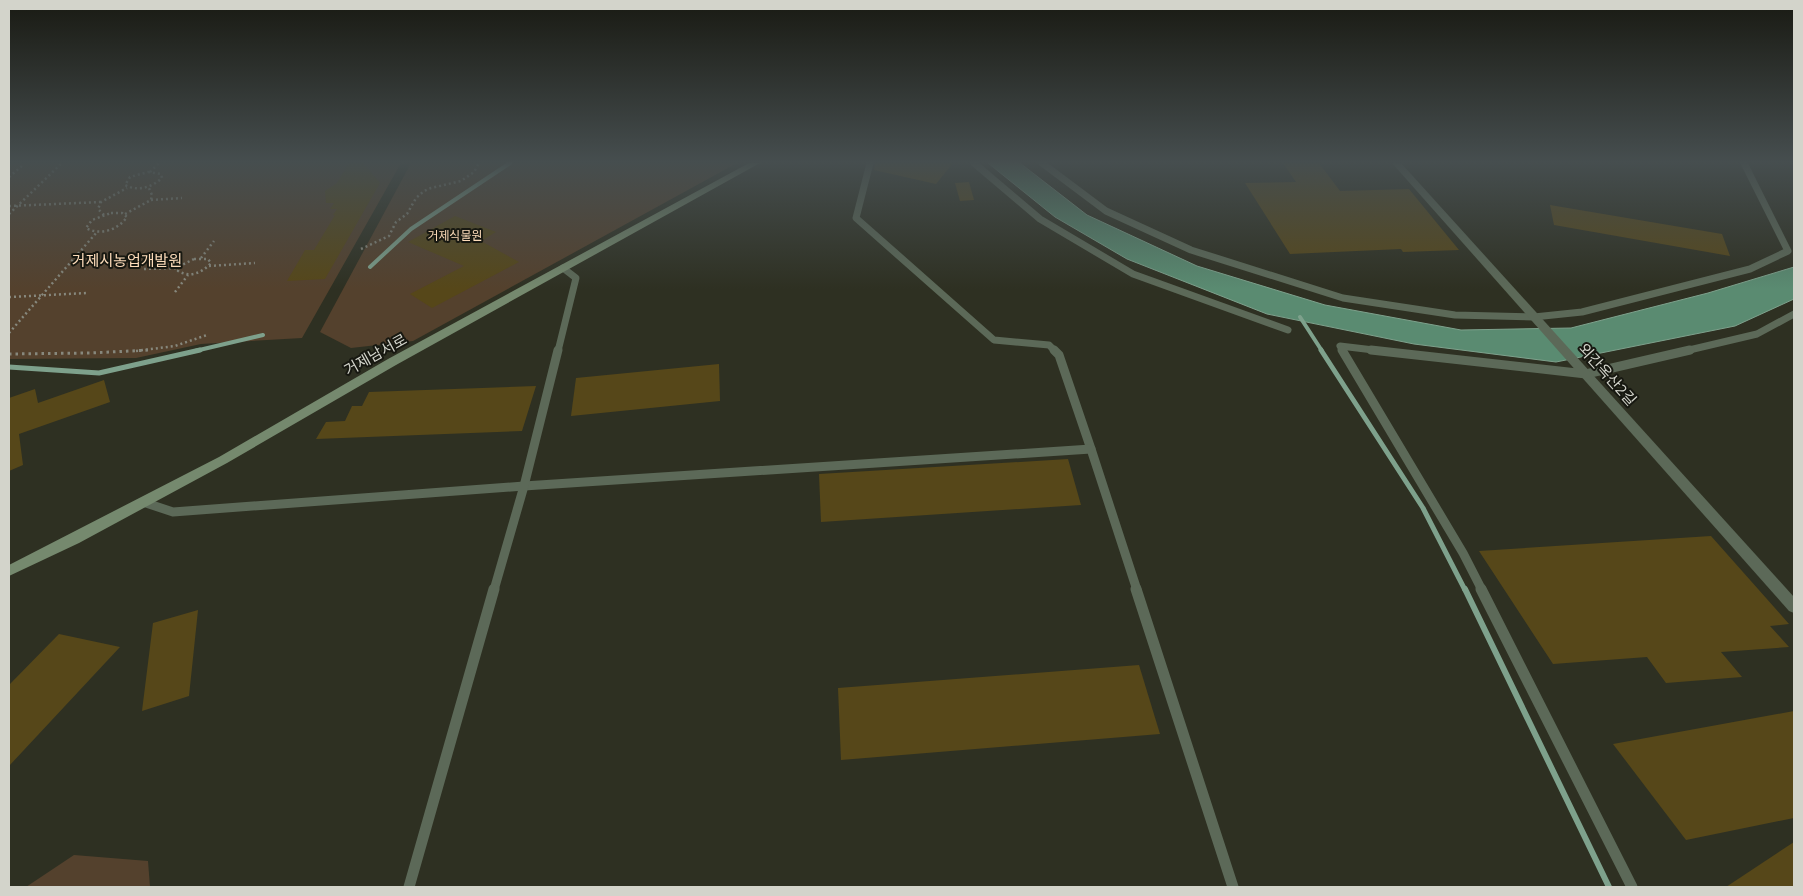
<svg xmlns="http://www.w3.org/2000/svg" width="1803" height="896" viewBox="0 0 1803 896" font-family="'Open Sans','Noto Sans KR',sans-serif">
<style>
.green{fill:#54412d}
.water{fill:#5a8b71;stroke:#7ea18c}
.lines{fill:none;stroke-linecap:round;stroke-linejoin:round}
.stream-far2{stroke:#7ea18c;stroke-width:4}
.stream-far1{stroke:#7ea18c;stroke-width:5}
.stream{stroke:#7ea18c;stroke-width:6}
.building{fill:#564719}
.path-far1{stroke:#87887d;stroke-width:2.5;stroke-dasharray:2 3;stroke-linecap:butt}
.path{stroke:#87887d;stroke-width:3;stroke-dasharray:2.5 4;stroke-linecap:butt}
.lane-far2{stroke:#5c6958;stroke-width:7}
.lane-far1{stroke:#5c6958;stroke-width:9}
.lane{stroke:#5c6958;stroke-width:11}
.street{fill:#5c6958;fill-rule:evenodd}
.secondary{fill:#75896e;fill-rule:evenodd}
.labels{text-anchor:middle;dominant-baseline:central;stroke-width:4;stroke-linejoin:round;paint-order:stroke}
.far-park-label{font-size:12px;fill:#fddcba;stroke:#171811}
.park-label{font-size:15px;fill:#fddcba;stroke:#171811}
.street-label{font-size:15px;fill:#d3d4cb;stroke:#171811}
</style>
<rect width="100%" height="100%" fill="#2e3022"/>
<!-- green -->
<g class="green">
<polygon points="9,163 401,163 302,338 201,344 136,358 9,359"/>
<polygon points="411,163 737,163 413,341 351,348 320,332"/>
<polygon points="74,855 148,861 150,887 26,887"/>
</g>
<!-- water -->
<polygon class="water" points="988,163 1020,163 1087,215 1197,266 1325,305 1461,330 1571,328 1708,293 1794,267 1794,299 1735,326 1556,362 1414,344 1267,314 1127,259 1055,217"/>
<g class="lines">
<!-- stream-far2 -->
<g class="stream-far2">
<polyline points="370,267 411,229 510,163"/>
<polyline points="1300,317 1322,351"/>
<polyline points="195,351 263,335"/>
</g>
<!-- stream-far1 -->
<g class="stream-far1">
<polyline points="1321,350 1423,508 1465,590"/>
<polyline points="9,367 99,373 200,350"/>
</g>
<!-- stream -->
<polyline class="stream" points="1465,589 1609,887"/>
</g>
<!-- building -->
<g class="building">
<polygon points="349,163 363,163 380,183 325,279 287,281 305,250 314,250 335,215 333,215 337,209 330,209 334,203 326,203 325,191 337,183"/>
<polygon points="875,163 953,163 936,184 874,170"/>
<polygon points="1283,163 1319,163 1340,191 1409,189 1459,250 1403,252 1401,249 1290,254 1245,183 1296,182"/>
<polygon points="969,182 974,200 960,201 955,183"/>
<polygon points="1550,205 1722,234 1730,256 1554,225"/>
<polygon points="455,216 496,232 481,241 519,262 432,308 410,294 464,266 408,242"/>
<polygon points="719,364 720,401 571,416 576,378"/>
<polygon points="104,380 110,402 19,434 23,465 9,471 9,398 35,389 38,403"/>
<polygon points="536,386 522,431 316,439 326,422 345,421 352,406 362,406 369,392"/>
<polygon points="1068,459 1081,505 821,522 819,474"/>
<polygon points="1711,536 1789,624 1770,626 1789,647 1721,652 1742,677 1666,683 1647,657 1553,664 1479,551"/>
<polygon points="198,610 189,696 142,711 153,623"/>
<polygon points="59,634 120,647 9,766 9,685"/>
<polygon points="1139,665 1160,734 841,760 838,688"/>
<polygon points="1794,711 1794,818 1686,840 1613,744"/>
<polygon points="1794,842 1794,887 1726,887"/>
</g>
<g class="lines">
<!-- path-far1 -->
<g class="path-far1">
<path d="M148 172 161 174 162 178C152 187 138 192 125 185L130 177Z"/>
<polyline points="150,172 159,163"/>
<polyline points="9,177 23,165"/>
<polyline points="151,200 182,198"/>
<polyline points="9,206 101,202"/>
<path d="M111 213H122L127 217C118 230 100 236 86 228L92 220Z"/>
<polyline points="9,214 62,163"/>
<polyline points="125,214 151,200 152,195 148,186"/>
<polyline points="104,215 98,209 101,202 127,188"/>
<polyline points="361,249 389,236 396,222 407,214 416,198 424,191 431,188 461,181 474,172 479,163"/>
<polyline points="201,258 214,241"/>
<path d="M194 259H208L211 263C202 273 190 278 178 271L180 266Z"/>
<polyline points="209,266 255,263"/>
<polyline points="144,269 179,268"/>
<polyline points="175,292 188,275"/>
<polyline points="9,297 88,293"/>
<polyline points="9,333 97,232"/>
<polyline points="136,351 175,346 207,335"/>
</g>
<!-- path -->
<polyline class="path" points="9,354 90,353 150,350"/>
<!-- lane-far2 -->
<g class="lane-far2">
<polyline points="870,163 856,218 994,340 1049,345 1055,351"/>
<polyline points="974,163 1040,219 1133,274 1288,330"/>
<polyline points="1042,163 1106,211 1191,250 1343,298 1455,315 1534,317 1582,312 1750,269 1788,251 1744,163"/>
<polyline points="558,351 576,278 563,268"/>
<polyline points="1343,351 1340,346 1382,351"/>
<polyline points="1685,351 1757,334 1794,314"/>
</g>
<!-- lane-far1 -->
<g class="lane-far1">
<polyline points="1054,350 1059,355 1091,449"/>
<polyline points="1342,350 1463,553 1482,590"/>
<polyline points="1371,350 1586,374 1690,350"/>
<polyline points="143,502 173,512 524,486 1091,449 1137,590"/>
<polyline points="494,590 524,486 558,350"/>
</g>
<!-- lane -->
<g class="lane">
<polyline points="1136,589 1233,887"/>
<polyline points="1481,589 1632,887"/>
<polyline points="409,887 494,589"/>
</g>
<!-- street -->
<polygon class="street" points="1392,163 1401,163 1794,597 1794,613 1789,611"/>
<!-- secondary -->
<polygon class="secondary" points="749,163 760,163 396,365 227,463 79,543 9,576 9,565 219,457 388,359"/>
</g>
<!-- sky -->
<linearGradient id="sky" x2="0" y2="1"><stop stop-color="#191a13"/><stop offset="0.56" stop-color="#464e4f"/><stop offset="1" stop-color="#464e4f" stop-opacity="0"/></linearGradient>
<rect width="1803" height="289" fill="url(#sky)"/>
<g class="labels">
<!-- far-park labels -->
<g class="far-park-label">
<text x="455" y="235">거제식물원</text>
</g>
<!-- park labels -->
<g class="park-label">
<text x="127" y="260">거제시농업개발원</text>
</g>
<!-- street labels -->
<g class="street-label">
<text transform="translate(375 354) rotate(-29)">거제남서로</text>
<text transform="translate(1608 374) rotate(48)">외간옥산2길</text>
</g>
</g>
<!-- border -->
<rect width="1803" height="896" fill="none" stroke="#d3d4cb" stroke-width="20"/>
</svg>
